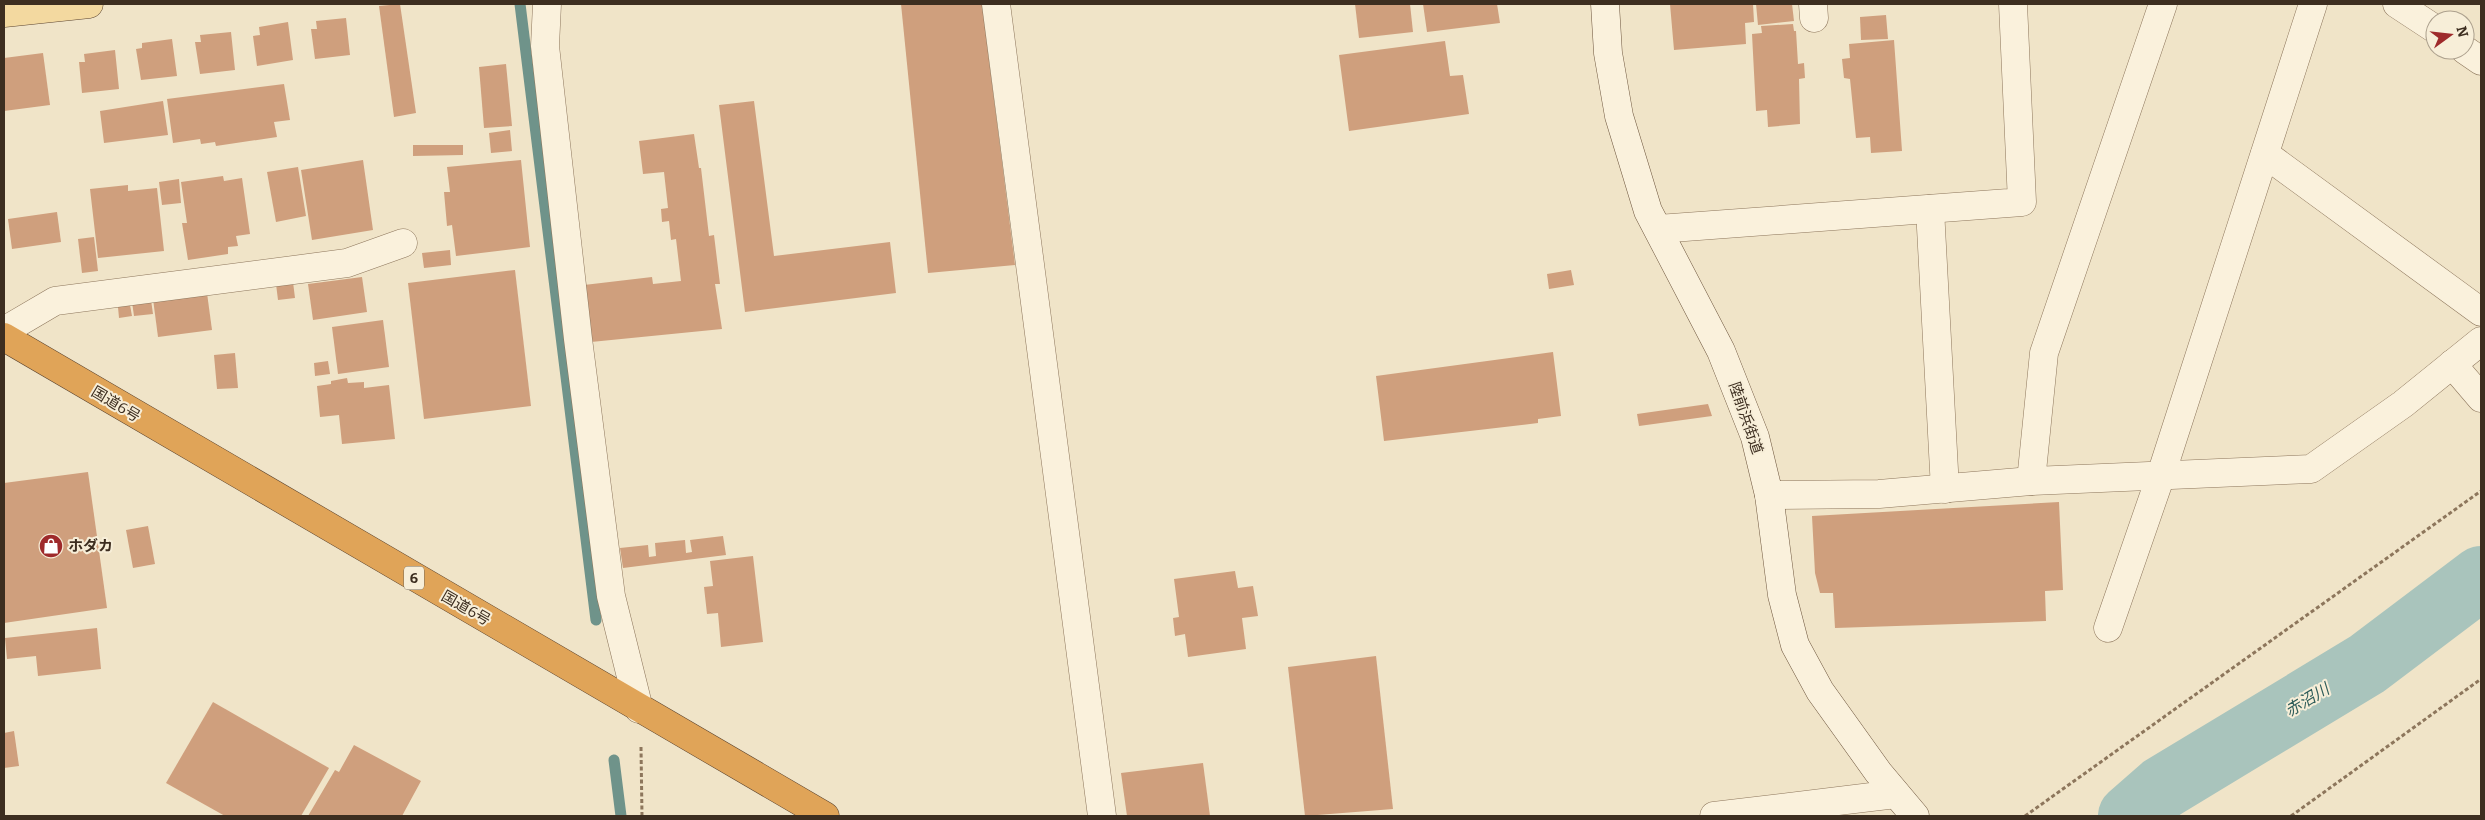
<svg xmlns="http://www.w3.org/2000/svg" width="2485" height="820" viewBox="0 0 2485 820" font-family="Bitter,'Noto Sans JP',serif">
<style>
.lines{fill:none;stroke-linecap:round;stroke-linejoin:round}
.stream{stroke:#6f938a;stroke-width:11}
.river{stroke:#a9c4bc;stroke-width:64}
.building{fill:#cf9f7d}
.street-casing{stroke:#8d765c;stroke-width:29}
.secondary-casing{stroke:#6f573f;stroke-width:29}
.primary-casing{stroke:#5b4430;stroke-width:29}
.highway-casing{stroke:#5b4430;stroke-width:29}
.path{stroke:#8d765c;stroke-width:3;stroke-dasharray:4 2.5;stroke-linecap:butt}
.street{stroke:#faf1dc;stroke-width:28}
.secondary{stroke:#faf1dc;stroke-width:28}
.primary{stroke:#f3d9a0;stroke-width:28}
.highway{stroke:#e0a458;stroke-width:28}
.labels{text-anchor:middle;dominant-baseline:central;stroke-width:4;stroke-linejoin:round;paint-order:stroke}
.shield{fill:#f7eed8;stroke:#756857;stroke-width:1}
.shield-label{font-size:14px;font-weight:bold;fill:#3d2e20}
.street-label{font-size:15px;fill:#3d2e20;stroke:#f7eed8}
.poi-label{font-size:15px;font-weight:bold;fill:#3d2e20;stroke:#f7eed8;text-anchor:start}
.water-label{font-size:16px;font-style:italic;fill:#2f5d5a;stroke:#f7eed8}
</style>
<rect width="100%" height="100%" fill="#f0e4c8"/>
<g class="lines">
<!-- stream -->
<g class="stream">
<polyline points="520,4 596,620"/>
<polyline points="614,760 621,816"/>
</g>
<!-- river -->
<polyline class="river" points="2130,816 2162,788 2367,664 2481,578"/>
</g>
<!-- building -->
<g class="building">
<polygon points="400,4 416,113 394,117 379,6"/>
<polygon points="901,4 982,4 1015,265 928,273"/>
<polygon points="1355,4 1410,4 1413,32 1359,38"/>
<polygon points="1423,4 1497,4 1500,23 1427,32"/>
<polygon points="1670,4 1753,4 1754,22 1745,23 1746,44 1674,50"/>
<polygon points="1756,4 1792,4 1794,21 1758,25"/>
<polygon points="1886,15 1888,39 1861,40 1860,17"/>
<polygon points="346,18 350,55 315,59 311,29 317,29 316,21"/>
<polygon points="288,22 293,60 257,66 253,36 260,35 259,27"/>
<polygon points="1793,24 1794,31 1796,31 1798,64 1804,63 1805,78 1799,79 1800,124 1768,127 1767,110 1756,111 1752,34 1762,33 1761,26"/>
<polygon points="231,32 235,70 200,74 195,42 201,42 200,35"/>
<polygon points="172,39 177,76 141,80 136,49 142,48 142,43"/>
<polygon points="1894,40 1902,151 1871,153 1870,137 1856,138 1850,79 1844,78 1842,59 1850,58 1849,44"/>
<polygon points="1445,41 1450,76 1463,75 1469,114 1349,131 1339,55"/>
<polygon points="115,50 119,89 82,93 79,62 85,62 84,54"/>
<polygon points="43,53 50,105 4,111 4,58"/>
<polygon points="506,64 512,126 484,128 479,67"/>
<polygon points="284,84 290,120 274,122 277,137 216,146 215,142 201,144 200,139 173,143 167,99"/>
<polygon points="163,101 168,135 104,143 100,111"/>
<polygon points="754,101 774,256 890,242 896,293 745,312 719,105"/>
<polygon points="510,130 512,151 491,153 489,133"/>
<polygon points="694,134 699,168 701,168 709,236 714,235 720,284 715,284 722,329 591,342 584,285 652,277 653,284 681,281 676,239 671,240 669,221 662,222 661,209 668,208 664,172 643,174 639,141"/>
<polygon points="413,145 463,145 463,155 413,156"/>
<polygon points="363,160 373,230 312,240 301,170"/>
<polygon points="521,160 530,247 456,256 452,225 447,226 444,192 450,192 447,167"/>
<polygon points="298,167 306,216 276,222 267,172"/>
<polygon points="223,176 224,181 242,178 250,234 236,236 238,246 228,247 228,254 188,260 182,223 187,223 181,182"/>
<polygon points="179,179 181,203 162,205 159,182"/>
<polygon points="128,185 128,191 157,188 164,251 98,258 90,189"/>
<polygon points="57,212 61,242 12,249 8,219"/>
<polygon points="94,237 98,271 82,273 78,239"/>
<polygon points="450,250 451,265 424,268 422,253"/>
<polygon points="515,270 531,406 424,419 408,283"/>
<polygon points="1571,270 1574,285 1549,289 1547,274"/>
<polygon points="362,277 367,312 313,320 308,284"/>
<polygon points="293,282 295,298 278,300 276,284"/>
<polygon points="207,293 212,330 158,337 153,299"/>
<polygon points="151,300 153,314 134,316 132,302"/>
<polygon points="130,305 132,316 119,318 118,307"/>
<polygon points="383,320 389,367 338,374 332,327"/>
<polygon points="1553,352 1561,416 1538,419 1538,423 1384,441 1376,376"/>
<polygon points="235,353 238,388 217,389 214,355"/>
<polygon points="328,361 330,374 315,376 314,363"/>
<polygon points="347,378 348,383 364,382 364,388 389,385 395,439 342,444 339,415 320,417 317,386 331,384 331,381"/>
<polygon points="1708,404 1712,416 1639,426 1637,414"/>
<polygon points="88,472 107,608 4,623 4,483"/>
<polygon points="2059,502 2063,590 2045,591 2046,621 1835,628 1833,593 1820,593 1815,573 1812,516"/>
<polygon points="148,526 155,564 133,568 126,530"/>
<polygon points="723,536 726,555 623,568 620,548 648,545 649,557 656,556 655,543 685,540 686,553 692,552 690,540"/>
<polygon points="753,556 763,642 721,647 718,613 707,614 704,587 713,586 710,561"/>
<polygon points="1235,571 1238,588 1253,586 1258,616 1242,618 1246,649 1188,657 1185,634 1175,636 1173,618 1179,617 1174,579"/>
<polygon points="97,628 101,669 38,676 36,656 7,659 5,638"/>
<polygon points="1376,656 1393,809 1305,816 1288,667"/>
<polygon points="213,702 329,768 301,816 225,816 166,783"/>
<polygon points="14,731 19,766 4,768 4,733"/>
<polygon points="354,745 421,781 402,816 308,816 335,770 339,772"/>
<polygon points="1203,763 1210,816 1127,816 1121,773"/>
</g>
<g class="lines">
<!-- street casing -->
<g class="street-casing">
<g id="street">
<polyline points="547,4 545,46 578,339 611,596 639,709"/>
<polyline points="996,4 1102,816"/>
<polyline points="1813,4 1814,18"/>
<polyline points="2397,4 2435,29"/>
<polyline points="2465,50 2481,61"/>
<polyline points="2265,154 2481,312"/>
<polyline points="1930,209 1945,489"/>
<polyline points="1658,229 2022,202 2013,4"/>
<polyline points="4,331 55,301 347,263 403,243"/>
<polyline points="2452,364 2481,398"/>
<polyline points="2031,481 2044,353 2163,4"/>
<polyline points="1769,495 1879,494 2031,481 2311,469 2403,404 2481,341"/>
<polyline points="2108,628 2161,475 2313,4"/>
<polyline points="1714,816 1896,794"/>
</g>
</g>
<!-- secondary casing -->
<g class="secondary-casing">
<polyline id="secondary" points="1605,4 1608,53 1619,116 1648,211 1721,351 1755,437 1769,495 1782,595 1795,645 1820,691 1878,772 1915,816"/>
</g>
<!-- primary casing -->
<g class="primary-casing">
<polyline id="primary" points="4,13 89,4"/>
</g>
<!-- highway casing -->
<g class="highway-casing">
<polyline id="highway" points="4,337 825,816"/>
</g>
<!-- path -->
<g class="path">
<polyline points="641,747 642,816"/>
<polyline points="2025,816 2481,491"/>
<polyline points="2291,816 2481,679"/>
</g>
<!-- street -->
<use href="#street" class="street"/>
<!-- secondary -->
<use href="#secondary" class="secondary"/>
<!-- primary -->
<use href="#primary" class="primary"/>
<!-- highway -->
<use href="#highway" class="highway"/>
</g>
<!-- icons -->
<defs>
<g id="shop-disc" transform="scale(1.25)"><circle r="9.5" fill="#9e2a2b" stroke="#f7eed8"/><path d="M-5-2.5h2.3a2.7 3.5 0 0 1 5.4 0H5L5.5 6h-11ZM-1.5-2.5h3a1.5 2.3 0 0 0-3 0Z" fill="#fff"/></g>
</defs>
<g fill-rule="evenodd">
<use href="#shop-disc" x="51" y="546"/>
</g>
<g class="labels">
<!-- shield labels -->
<rect class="shield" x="404" y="566.5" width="20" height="23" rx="4"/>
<g class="shield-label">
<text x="414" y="578">6</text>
</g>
<!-- street labels -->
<g class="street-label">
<text transform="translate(116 404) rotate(31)">国道6号</text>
<text transform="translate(1746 418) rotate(71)">陸前浜街道</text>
<text transform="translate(466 608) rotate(30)">国道6号</text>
</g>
<!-- poi labels -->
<g class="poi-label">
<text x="68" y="546">ホダカ</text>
</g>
<!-- water labels -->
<g class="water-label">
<text transform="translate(2307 700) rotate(-31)">赤沼川</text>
</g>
</g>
<!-- border -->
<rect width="2485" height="820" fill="none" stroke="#3d2e20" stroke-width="10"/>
<!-- north arrow -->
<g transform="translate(2450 35) rotate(75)"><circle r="24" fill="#f7eed8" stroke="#ada18e"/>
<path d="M0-4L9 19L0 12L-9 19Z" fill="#9e2a2b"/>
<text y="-8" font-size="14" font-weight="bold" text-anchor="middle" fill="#3d2e20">N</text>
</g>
</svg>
